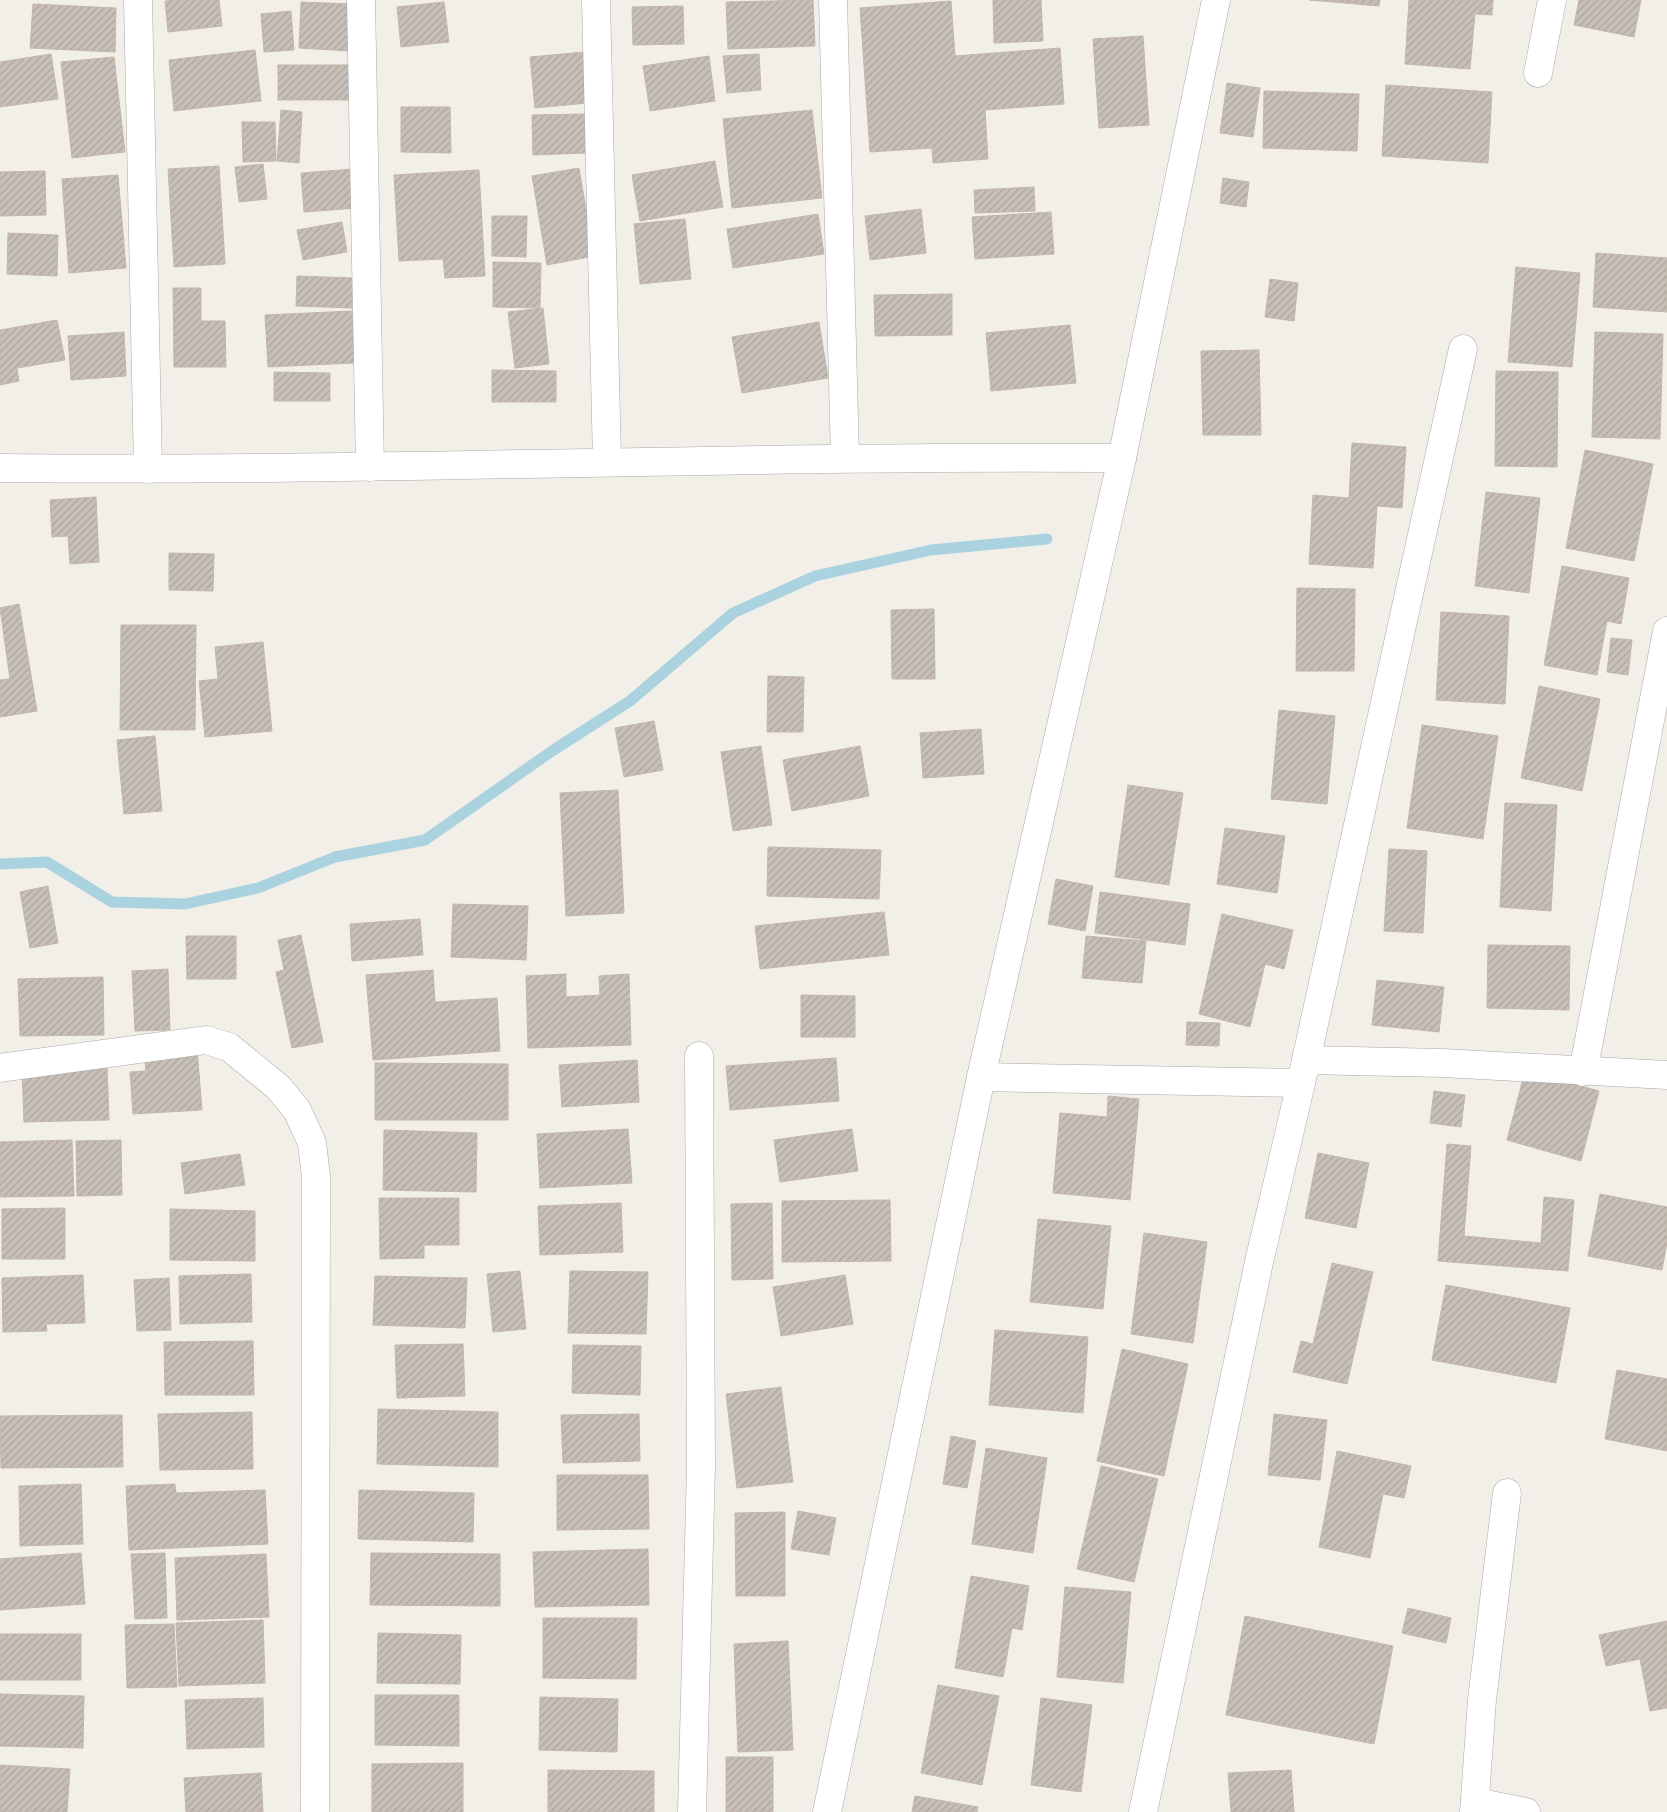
<svg xmlns="http://www.w3.org/2000/svg" width="1667" height="1812" viewBox="0 0 1667 1812" font-family="'Nunito Sans',sans-serif">
<style>
.lines{fill:none;stroke-linecap:round;stroke-linejoin:round}
.stream{stroke:#aad3df;stroke-width:11}
.building{fill:url(#building-hatch);stroke:#c4b6ab}
.street-casing{stroke:#a9a9a9;stroke-width:29}
.street{stroke:#fff;stroke-width:28}
</style>
<defs>
<pattern id="building-hatch" width="6" height="6" patternUnits="userSpaceOnUse" patternTransform="scale(1.25)"><rect width="6" height="6" fill="#c7bfb8"/><path d="M-1 1l2-2M0 6l6-6M5 7l2-2" fill="none" stroke="#aba49e"/></pattern>
</defs>
<rect width="100%" height="100%" fill="#f2efe9"/>
<g class="lines">
<!-- stream -->
<polyline class="stream" points="0,864 47,862 112,902 185,904 258,888 335,857 425,840 552,751 630,701 733,613 815,576 931,550 1047,539"/>
</g>
<!-- building -->
<g class="building">
<polygon points="175,0 219,0 222,26 168,32 165,1"/>
<polygon points="813,0 815,46 728,49 726,2"/>
<polygon points="993,0 1041,0 1043,41 994,43"/>
<polygon points="1309,0 1380,0 1379,6"/>
<polygon points="1409,0 1493,0 1492,15 1475,14 1470,69 1405,64"/>
<polygon points="1579,0 1641,0 1634,37 1574,25"/>
<polygon points="951,1 955,56 1060,48 1064,104 985,110 988,159 933,163 932,148 870,152 860,8"/>
<polygon points="301,2 351,4 349,51 299,48"/>
<polygon points="444,2 449,42 401,47 397,7"/>
<polygon points="33,4 116,8 115,52 30,48"/>
<polygon points="683,6 684,44 633,45 632,7"/>
<polygon points="291,11 294,50 264,52 261,14"/>
<polygon points="1143,36 1149,125 1099,128 1093,39"/>
<polygon points="255,50 261,101 174,111 169,60"/>
<polygon points="584,52 588,103 535,108 530,57"/>
<polygon points="51,54 58,99 0,107 0,62"/>
<polygon points="759,54 761,90 727,93 723,56"/>
<polygon points="709,56 715,101 650,111 643,66"/>
<polygon points="114,57 125,152 72,158 61,62"/>
<rect x="278" y="65" width="73" height="35"/>
<polygon points="1227,83 1260,88 1253,137 1220,133"/>
<polygon points="1386,85 1492,92 1488,163 1382,156"/>
<polygon points="1264,91 1359,94 1357,151 1263,148"/>
<polygon points="401,107 450,107 451,153 401,152"/>
<polygon points="281,110 302,112 299,163 277,161"/>
<polygon points="812,110 822,198 732,208 723,119"/>
<polygon points="585,114 586,153 533,155 532,115"/>
<polygon points="242,122 275,122 276,161 243,162"/>
<polygon points="715,161 723,207 640,221 632,175"/>
<polygon points="263,164 267,199 239,202 235,167"/>
<polygon points="219,166 225,264 174,267 168,169"/>
<polygon points="579,168 594,256 547,265 532,176"/>
<polygon points="354,169 357,208 304,212 301,173"/>
<polygon points="479,170 485,276 445,278 443,259 399,261 394,175"/>
<polygon points="45,171 46,215 0,216 0,172"/>
<polygon points="118,175 126,268 69,273 62,179"/>
<polygon points="1223,178 1249,182 1246,207 1220,203"/>
<polygon points="1034,187 1035,211 975,213 974,190"/>
<polygon points="921,209 926,253 870,260 865,216"/>
<polygon points="1051,212 1054,254 975,259 972,217"/>
<polygon points="818,214 824,254 733,268 727,229"/>
<polygon points="492,216 527,216 526,257 492,256"/>
<polygon points="685,219 691,279 640,284 634,224"/>
<polygon points="342,222 347,252 303,260 297,230"/>
<polygon points="8,233 58,235 57,276 7,274"/>
<polygon points="1596,253 1667,258 1667,312 1593,307"/>
<polygon points="493,262 541,263 540,308 493,307"/>
<polygon points="1516,267 1580,273 1572,367 1508,362"/>
<polygon points="297,276 353,278 352,308 296,306"/>
<polygon points="1270,279 1298,283 1294,321 1265,317"/>
<polygon points="173,288 201,288 201,321 225,321 226,367 174,367"/>
<polygon points="952,294 952,335 875,336 874,295"/>
<polygon points="543,308 549,364 515,368 508,312"/>
<polygon points="352,311 354,363 268,367 265,315"/>
<polygon points="57,320 65,360 17,368 19,381 0,385 0,330"/>
<polygon points="819,322 828,378 742,393 732,337"/>
<polygon points="1070,325 1076,383 991,391 986,333"/>
<polygon points="124,332 126,376 71,380 68,336"/>
<polygon points="1595,332 1663,334 1660,439 1592,437"/>
<polygon points="1259,350 1261,435 1203,435 1201,351"/>
<polygon points="492,370 556,371 556,402 492,402"/>
<polygon points="1496,371 1558,372 1557,467 1495,466"/>
<polygon points="274,372 330,373 330,401 274,401"/>
<polygon points="1352,443 1406,447 1402,508 1377,506 1373,568 1309,564 1313,495 1349,498"/>
<polygon points="1585,450 1653,464 1634,561 1566,548"/>
<polygon points="1486,492 1540,498 1529,593 1475,586"/>
<polygon points="96,497 99,562 70,564 68,536 52,537 50,500"/>
<polygon points="169,553 214,554 213,591 169,590"/>
<polygon points="1562,566 1629,578 1621,624 1607,621 1597,675 1544,665"/>
<polygon points="1297,588 1355,589 1354,671 1296,671"/>
<polygon points="19,604 37,711 0,717 0,680 10,679 0,608"/>
<polygon points="934,609 935,679 892,679 891,610"/>
<polygon points="1441,612 1509,616 1505,704 1436,700"/>
<polygon points="121,625 196,625 195,730 120,730"/>
<polygon points="1611,638 1632,640 1628,675 1607,672"/>
<polygon points="263,642 272,731 205,737 199,681 218,679 215,647"/>
<polygon points="768,676 804,677 803,732 767,732"/>
<polygon points="1539,686 1600,699 1582,791 1521,778"/>
<polygon points="1279,710 1335,716 1327,804 1271,799"/>
<polygon points="654,721 663,770 624,777 615,728"/>
<polygon points="1422,725 1498,736 1483,839 1407,828"/>
<polygon points="981,729 984,774 923,778 920,733"/>
<polygon points="155,736 162,811 124,814 117,740"/>
<polygon points="761,746 772,825 733,831 721,752"/>
<polygon points="860,746 869,796 792,811 783,760"/>
<polygon points="1128,785 1183,793 1169,885 1115,877"/>
<polygon points="618,790 624,913 566,916 560,793"/>
<polygon points="1505,803 1557,805 1551,911 1500,907"/>
<polygon points="1225,828 1285,836 1277,893 1217,884"/>
<polygon points="768,847 881,850 879,899 767,896"/>
<polygon points="1389,849 1427,851 1423,933 1384,931"/>
<polygon points="1056,879 1093,886 1085,931 1048,924"/>
<polygon points="48,886 58,943 30,948 20,892"/>
<polygon points="1100,892 1190,904 1185,945 1095,933"/>
<polygon points="453,904 528,906 526,960 451,957"/>
<polygon points="884,912 889,955 760,969 755,926"/>
<polygon points="1222,914 1293,930 1284,969 1265,964 1250,1027 1199,1014"/>
<polygon points="420,919 423,955 352,961 350,924"/>
<polygon points="301,935 323,1042 292,1048 276,972 284,970 278,940"/>
<polygon points="186,936 236,936 236,979 187,979"/>
<polygon points="1086,936 1146,941 1142,983 1082,978"/>
<polygon points="1488,945 1570,946 1569,1010 1487,1008"/>
<polygon points="168,969 170,1030 135,1031 132,971"/>
<polygon points="433,970 435,1002 497,998 500,1051 373,1060 366,975"/>
<polygon points="566,974 566,997 600,995 599,976 629,974 631,1045 528,1048 526,976"/>
<polygon points="103,977 104,1035 20,1036 18,979"/>
<polygon points="1377,980 1444,987 1439,1032 1372,1025"/>
<polygon points="801,995 855,996 855,1037 801,1037"/>
<polygon points="1187,1022 1220,1023 1219,1046 1186,1045"/>
<polygon points="197,1048 202,1110 133,1114 130,1072 146,1071 144,1052"/>
<polygon points="836,1058 839,1101 730,1110 726,1066"/>
<polygon points="637,1060 639,1102 562,1107 559,1065"/>
<polygon points="375,1063 508,1064 508,1120 375,1120"/>
<polygon points="107,1067 109,1120 24,1122 22,1069"/>
<polygon points="1525,1071 1599,1091 1581,1161 1507,1140"/>
<polygon points="1434,1091 1465,1095 1461,1127 1430,1123"/>
<polygon points="1108,1096 1139,1099 1130,1200 1053,1193 1060,1113 1107,1117"/>
<polygon points="628,1129 632,1183 540,1188 537,1134"/>
<polygon points="852,1129 858,1171 780,1182 774,1140"/>
<polygon points="384,1130 477,1133 476,1192 383,1190"/>
<polygon points="72,1140 74,1196 0,1197 0,1142"/>
<polygon points="121,1140 122,1195 77,1196 76,1141"/>
<polygon points="1447,1144 1471,1146 1464,1236 1541,1243 1544,1197 1574,1200 1568,1271 1438,1261"/>
<polygon points="1318,1153 1369,1163 1356,1228 1305,1218"/>
<polygon points="240,1154 245,1185 185,1194 181,1163"/>
<polygon points="1600,1194 1667,1207 1667,1242 1662,1270 1588,1256"/>
<polygon points="379,1198 459,1198 459,1245 424,1245 424,1258 380,1259"/>
<polygon points="890,1200 891,1261 782,1262 782,1201"/>
<polygon points="621,1203 623,1252 540,1255 538,1206"/>
<polygon points="772,1203 773,1279 732,1280 731,1204"/>
<polygon points="65,1208 65,1259 2,1259 2,1209"/>
<polygon points="170,1209 255,1211 255,1261 170,1260"/>
<polygon points="1038,1219 1111,1226 1103,1309 1030,1302"/>
<polygon points="1144,1233 1207,1242 1193,1343 1131,1334"/>
<polygon points="1332,1263 1373,1272 1347,1384 1293,1372 1301,1341 1313,1344"/>
<polygon points="520,1271 526,1329 493,1332 487,1274"/>
<polygon points="570,1271 648,1272 646,1334 568,1333"/>
<polygon points="251,1274 252,1322 180,1324 179,1276"/>
<polygon points="83,1275 85,1323 46,1324 47,1331 3,1332 2,1278"/>
<polygon points="845,1275 853,1324 781,1336 773,1287"/>
<polygon points="375,1276 467,1278 465,1328 373,1325"/>
<polygon points="169,1278 171,1330 137,1331 134,1280"/>
<polygon points="1446,1285 1570,1308 1556,1383 1432,1360"/>
<polygon points="995,1330 1088,1337 1083,1413 989,1405"/>
<polygon points="253,1341 254,1395 165,1395 164,1342"/>
<polygon points="463,1344 465,1396 397,1398 395,1345"/>
<polygon points="573,1345 641,1346 640,1395 572,1393"/>
<polygon points="1122,1349 1188,1364 1164,1476 1097,1461"/>
<polygon points="1617,1370 1667,1379 1667,1451 1605,1439"/>
<polygon points="781,1387 793,1482 737,1488 726,1394"/>
<polygon points="378,1409 498,1412 498,1467 377,1464"/>
<polygon points="252,1412 253,1469 160,1470 158,1414"/>
<polygon points="639,1414 640,1461 563,1463 561,1415"/>
<polygon points="1274,1414 1327,1420 1320,1480 1268,1475"/>
<polygon points="122,1415 123,1467 1,1468 0,1416"/>
<polygon points="951,1436 976,1441 967,1488 943,1484"/>
<polygon points="986,1448 1047,1458 1033,1553 972,1544"/>
<polygon points="1337,1451 1411,1466 1404,1498 1383,1494 1370,1558 1319,1547"/>
<polygon points="1101,1466 1158,1479 1134,1582 1077,1569"/>
<polygon points="557,1475 648,1475 649,1529 557,1530"/>
<polygon points="81,1484 83,1544 20,1546 19,1486"/>
<polygon points="175,1484 176,1493 265,1490 268,1544 129,1550 126,1486"/>
<polygon points="359,1490 474,1493 473,1542 358,1539"/>
<polygon points="798,1511 836,1518 829,1555 791,1549"/>
<polygon points="785,1512 785,1596 736,1596 735,1513"/>
<polygon points="648,1549 649,1605 535,1607 533,1552"/>
<polygon points="81,1553 85,1604 0,1610 0,1559"/>
<polygon points="165,1553 167,1618 135,1619 131,1554"/>
<polygon points="371,1553 500,1554 500,1606 370,1605"/>
<polygon points="266,1554 269,1617 177,1620 175,1558"/>
<polygon points="971,1576 1029,1586 1022,1630 1012,1628 1003,1677 955,1668"/>
<polygon points="1065,1587 1131,1592 1123,1683 1057,1677"/>
<polygon points="1408,1608 1451,1618 1446,1643 1402,1633"/>
<polygon points="1245,1616 1393,1646 1374,1744 1226,1715"/>
<polygon points="543,1618 637,1618 636,1679 543,1678"/>
<polygon points="263,1620 265,1683 179,1686 176,1623"/>
<polygon points="1667,1621 1667,1708 1650,1711 1640,1659 1606,1666 1599,1635"/>
<polygon points="174,1624 177,1687 127,1688 125,1625"/>
<polygon points="378,1633 461,1635 460,1684 377,1683"/>
<rect x="0" y="1634" width="81" height="46"/>
<polygon points="788,1641 793,1750 738,1752 734,1644"/>
<polygon points="938,1685 999,1696 982,1785 921,1773"/>
<polygon points="0,1694 84,1696 83,1748 0,1746"/>
<polygon points="375,1695 459,1695 459,1746 375,1745"/>
<polygon points="540,1697 618,1699 617,1752 539,1750"/>
<polygon points="263,1698 264,1747 187,1749 185,1700"/>
<polygon points="1041,1698 1092,1705 1081,1792 1031,1785"/>
<rect x="726" y="1757" width="47" height="55"/>
<polygon points="463,1763 463,1812 372,1812 372,1764"/>
<polygon points="0,1765 70,1769 67,1812 0,1812"/>
<polygon points="548,1770 654,1771 654,1812 548,1812"/>
<polygon points="1291,1770 1294,1812 1231,1812 1228,1773"/>
<polygon points="261,1773 263,1812 186,1812 184,1778"/>
<polygon points="915,1796 978,1807 977,1812 912,1812"/>
</g>
<g class="lines">
<!-- street casing -->
<g class="street-casing">
<g id="street">
<polyline points="138,0 148,469"/>
<polyline points="361,0 370,467"/>
<polyline points="596,0 607,461"/>
<polyline points="833,0 845,458"/>
<polyline points="1538,73 1552,0"/>
<path d="M0 468C374 472 748 455 1122 458"/>
<polyline points="1306,1060 1443,1063 1667,1075"/>
<polyline points="0,1068 206,1040 229,1047 278,1087 297,1110 312,1143 316,1176 315,1812"/>
<polyline points="1583,1072 1667,631"/>
<polyline points="981,1077 1301,1083"/>
<polyline points="1475,1802 1526,1812"/>
<polyline points="692,1812 701,1466 699,1056"/>
<polyline points="827,1812 981,1077 1122,458 1216,0"/>
<polyline points="1143,1812 1259,1262 1301,1083 1463,349"/>
<polyline points="1474,1812 1482,1700 1507,1493"/>
</g>
</g>
<!-- street -->
<use href="#street" class="street"/>
</g>
</svg>
